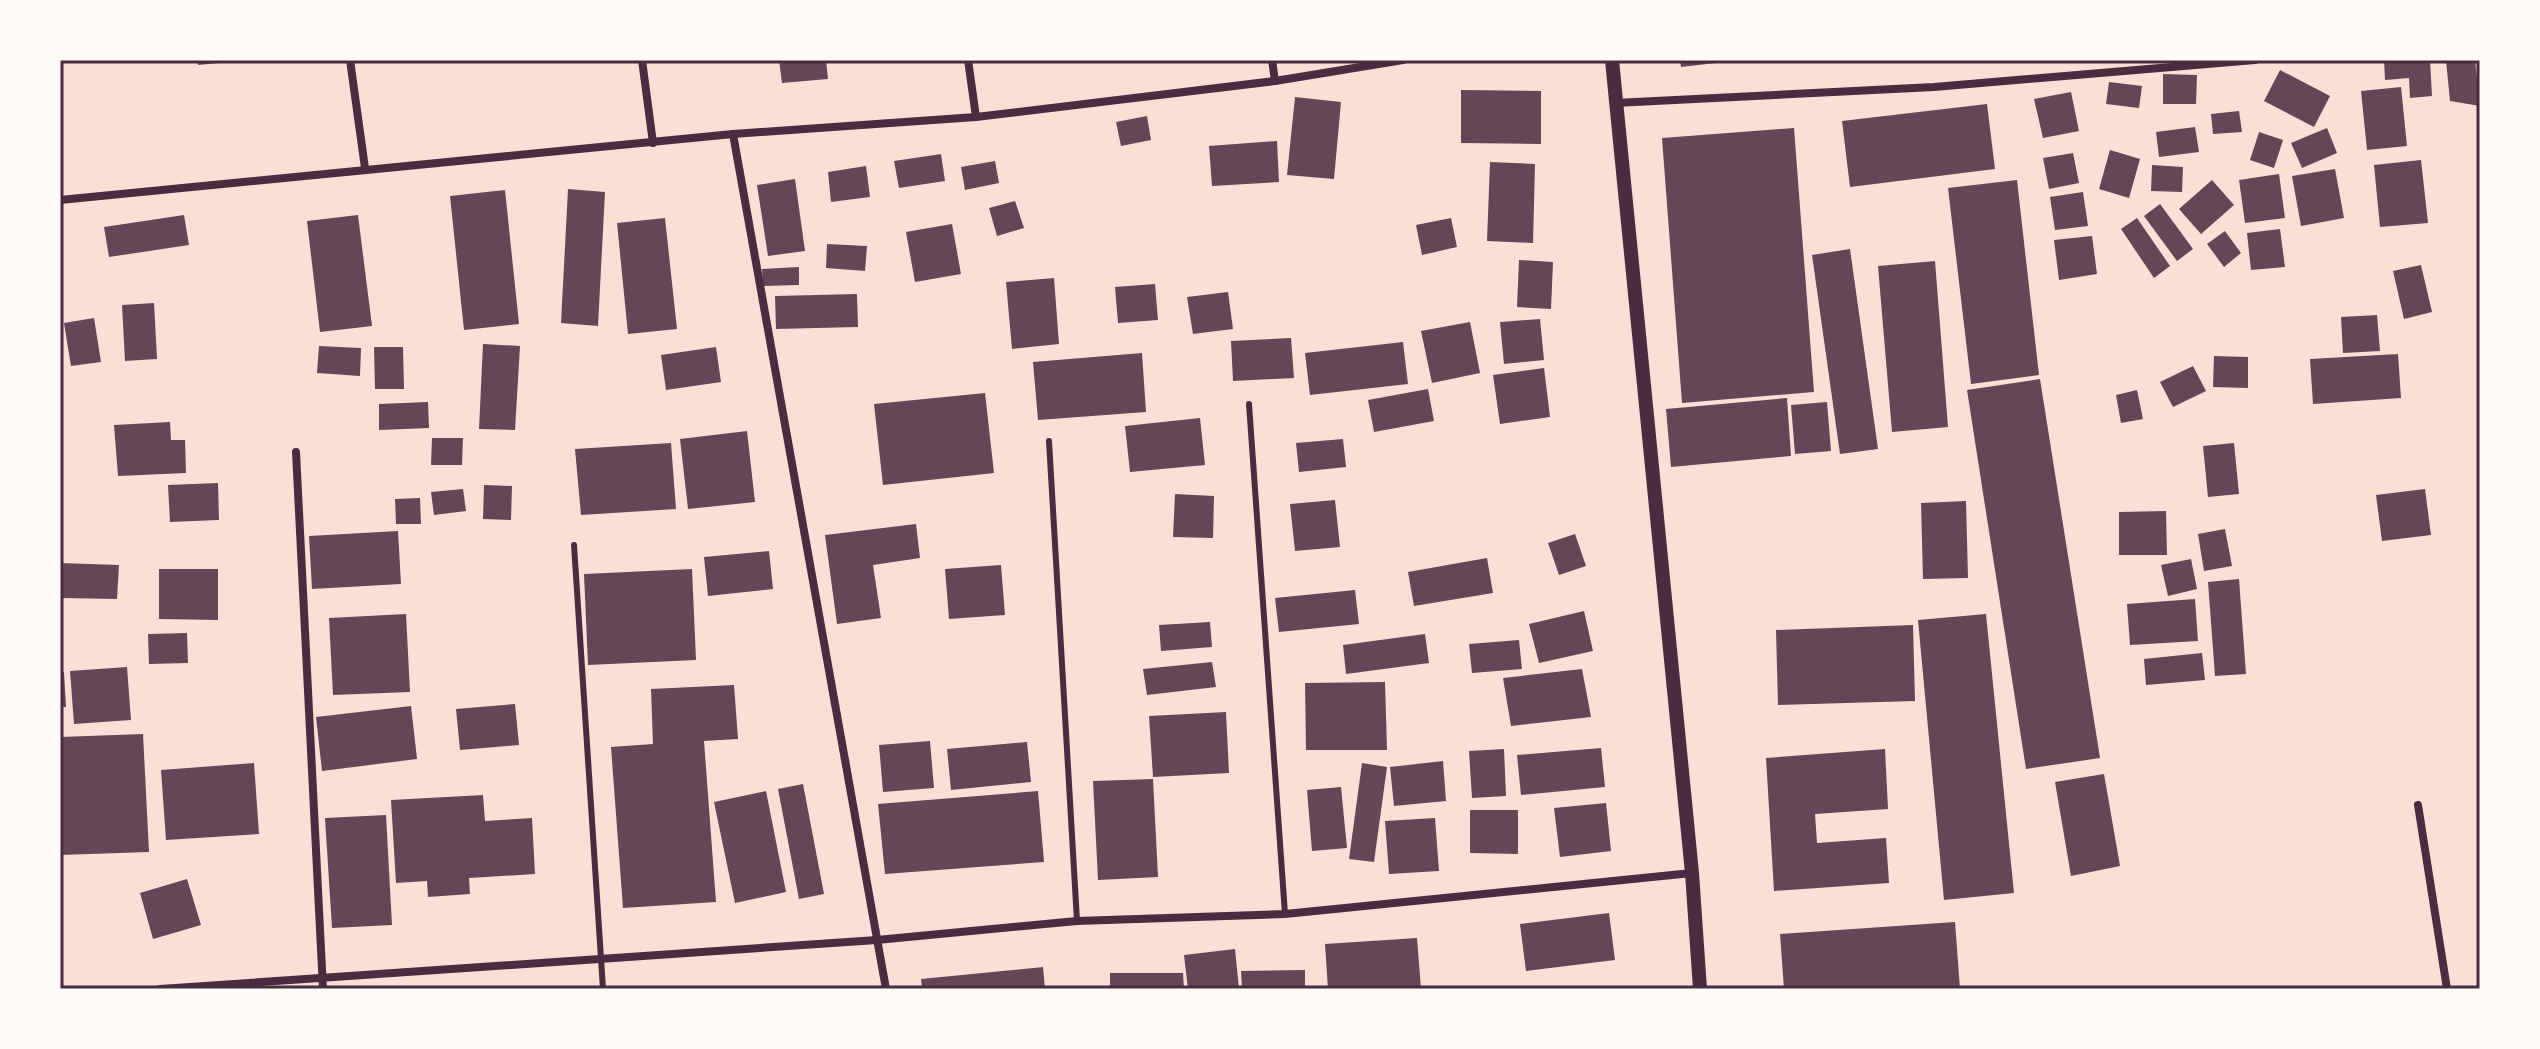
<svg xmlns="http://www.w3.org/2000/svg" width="2540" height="1049" viewBox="0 0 2540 1049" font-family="'Alegreya Sans',sans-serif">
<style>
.building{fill:#644757}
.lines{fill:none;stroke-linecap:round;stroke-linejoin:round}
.service{stroke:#4a2c40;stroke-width:6}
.minor{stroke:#4a2c40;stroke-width:8}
.tertiary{stroke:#4a2c40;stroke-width:14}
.neatline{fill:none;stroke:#4a2c40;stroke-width:3}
</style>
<rect width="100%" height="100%" fill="#f7e1d7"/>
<!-- building -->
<g class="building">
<polygon points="197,60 230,60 230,62 198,65"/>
<polygon points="779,60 826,60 828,79 782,83"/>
<polygon points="1680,60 1723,60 1724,62 1681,67"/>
<polygon points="2384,60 2430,60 2432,96 2410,98 2409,78 2385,80"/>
<polygon points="2446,60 2475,60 2480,106 2450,101"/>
<polygon points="2280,70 2330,96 2314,127 2264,101"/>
<polygon points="2163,74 2197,75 2196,104 2163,104"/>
<polygon points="2109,82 2142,86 2139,108 2106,104"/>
<polygon points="2401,87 2407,146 2367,150 2361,91"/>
<polygon points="1461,90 1541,91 1541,144 1461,143"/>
<polygon points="2071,92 2079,131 2043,138 2034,99"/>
<polygon points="1295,97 1341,102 1334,179 1287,175"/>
<polygon points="1987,104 1995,169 1850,187 1842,121"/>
<polygon points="2239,111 2242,132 2213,134 2211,114"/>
<polygon points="1147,116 1151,140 1121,146 1116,122"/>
<polygon points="2195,127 2199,152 2159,157 2156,132"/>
<polygon points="1794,128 1814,392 1682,403 1662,138"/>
<polygon points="2327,128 2337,153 2302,168 2291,143"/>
<polygon points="2259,132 2283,140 2274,168 2250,160"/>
<polygon points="1277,141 1279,182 1212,186 1209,146"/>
<polygon points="2110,150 2140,159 2129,198 2099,189"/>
<polygon points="2073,153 2079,183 2049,189 2043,158"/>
<polygon points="941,154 945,181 899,188 894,161"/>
<polygon points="2421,160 2428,223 2380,227 2374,165"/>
<polygon points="995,161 999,183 965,190 961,167"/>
<polygon points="1490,162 1535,164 1533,243 1487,241"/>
<polygon points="2152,165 2183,167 2182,192 2151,191"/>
<polygon points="866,166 870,197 831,202 828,172"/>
<polygon points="2335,169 2344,218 2301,226 2292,176"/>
<polygon points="2279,174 2285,218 2245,223 2239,180"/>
<polygon points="795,179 805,251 768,256 757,185"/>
<polygon points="2017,180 2039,375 1971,384 1948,188"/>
<polygon points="2212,180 2234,205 2201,234 2179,209"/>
<polygon points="568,189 605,192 598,326 561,323"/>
<polygon points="505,190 519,324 464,330 450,196"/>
<polygon points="2083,192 2088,226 2055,230 2050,197"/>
<polygon points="1015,201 1024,228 997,236 989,208"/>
<polygon points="2160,204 2193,249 2177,261 2144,216"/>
<polygon points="184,215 189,245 109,257 104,227"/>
<polygon points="358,215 372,326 320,332 307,221"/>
<polygon points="665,218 677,329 628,334 617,223"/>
<polygon points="1451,218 1457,247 1422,255 1416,225"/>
<polygon points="2137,218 2170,266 2154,278 2121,229"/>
<polygon points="952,224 961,274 915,282 906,232"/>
<polygon points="2280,229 2285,267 2251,270 2247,233"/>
<polygon points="2225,231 2241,253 2224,267 2207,244"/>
<polygon points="2092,236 2097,274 2059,280 2054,240"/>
<polygon points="827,244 867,246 865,271 826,268"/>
<polygon points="1850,249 1878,449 1840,454 1812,255"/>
<polygon points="1519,260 1553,262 1551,309 1517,307"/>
<polygon points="1935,261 1948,427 1892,432 1878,266"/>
<polygon points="2421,265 2432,312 2404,319 2393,271"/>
<polygon points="799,267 799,285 763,286 762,269"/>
<polygon points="1054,278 1059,344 1012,349 1006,282"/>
<polygon points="1155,284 1158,320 1118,323 1115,287"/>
<polygon points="1228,292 1233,329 1193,334 1187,297"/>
<polygon points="857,294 858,327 776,329 775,296"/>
<polygon points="154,303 157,359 125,361 122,305"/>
<polygon points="2377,315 2380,351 2343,353 2341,317"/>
<polygon points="94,318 101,362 71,366 64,323"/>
<polygon points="1540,319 1544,360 1504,364 1500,322"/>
<polygon points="1470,322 1480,373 1432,383 1421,331"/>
<polygon points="1291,338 1294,378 1233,381 1231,341"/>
<polygon points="1403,342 1408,384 1310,395 1305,353"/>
<polygon points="483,344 520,346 515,430 479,429"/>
<polygon points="319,346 361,348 360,376 317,373"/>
<polygon points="374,347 403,347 404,389 375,389"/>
<polygon points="716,347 721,382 666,390 661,355"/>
<polygon points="1142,353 1146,412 1038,420 1033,362"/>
<polygon points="2398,354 2401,398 2313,404 2310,359"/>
<polygon points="2214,356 2248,357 2248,388 2213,387"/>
<polygon points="2193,366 2206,391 2173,407 2160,382"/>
<polygon points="1544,368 1550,417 1500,424 1493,375"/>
<polygon points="2040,379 2100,758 2026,769 1967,390"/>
<polygon points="1428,389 1434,421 1374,432 1368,400"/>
<polygon points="2137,390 2143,419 2121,423 2116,395"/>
<polygon points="985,393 994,473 883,485 874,404"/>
<polygon points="1787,398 1791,456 1671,467 1666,409"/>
<polygon points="428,402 429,428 379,430 379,404"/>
<polygon points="1827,402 1831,451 1795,454 1791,405"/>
<polygon points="1200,418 1205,465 1130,472 1125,426"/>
<polygon points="170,422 171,440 185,440 186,473 118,476 114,425"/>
<polygon points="747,431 755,502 688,509 680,439"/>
<polygon points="432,438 463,438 462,465 431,465"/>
<polygon points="1343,439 1346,467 1299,472 1296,443"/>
<polygon points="671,443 676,509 581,515 575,449"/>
<polygon points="2234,443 2239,494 2208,497 2203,446"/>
<polygon points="218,483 219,520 170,522 168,485"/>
<polygon points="484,485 512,486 511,520 483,519"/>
<polygon points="463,489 466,511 434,515 431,492"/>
<polygon points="2425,489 2431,535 2382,541 2376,495"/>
<polygon points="1175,494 1214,496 1213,538 1173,537"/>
<polygon points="420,498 421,524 396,524 395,499"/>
<polygon points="1335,500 1340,547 1295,551 1290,504"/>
<polygon points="1966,501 1968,578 1923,579 1921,503"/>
<polygon points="2166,511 2167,555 2119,555 2119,512"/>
<polygon points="916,524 920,558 873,565 881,618 837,624 825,535"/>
<polygon points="2225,529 2232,566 2204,571 2198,534"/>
<polygon points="398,531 401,584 312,589 309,536"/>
<polygon points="1575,534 1586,566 1559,575 1548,543"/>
<polygon points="769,551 773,589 708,596 704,557"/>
<polygon points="1487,558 1493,593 1414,606 1408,572"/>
<polygon points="2191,559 2197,589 2168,596 2161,565"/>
<polygon points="60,563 119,565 117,599 60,598"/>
<polygon points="1001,565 1005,615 949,619 945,569"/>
<polygon points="159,569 218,569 218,620 159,619"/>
<polygon points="692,569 696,660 588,665 584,574"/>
<polygon points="2239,579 2246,674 2215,676 2208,582"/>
<polygon points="1355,590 1359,624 1279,632 1275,598"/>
<polygon points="2195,599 2198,641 2130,645 2127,604"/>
<polygon points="1584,611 1593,651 1539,663 1529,624"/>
<polygon points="406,614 410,692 333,695 329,618"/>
<polygon points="1986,614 2014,893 1944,900 1918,620"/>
<polygon points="1210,622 1212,647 1161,651 1159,625"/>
<polygon points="1913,625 1915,701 1778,705 1776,630"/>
<polygon points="187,633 188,663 149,664 148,634"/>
<polygon points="1425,634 1429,663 1346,674 1343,645"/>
<polygon points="1519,640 1522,669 1472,673 1469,644"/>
<polygon points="2202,653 2205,680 2146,685 2144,659"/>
<polygon points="1212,662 1216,687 1147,695 1143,669"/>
<polygon points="127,667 131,720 74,724 70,671"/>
<polygon points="1582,669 1591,717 1511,726 1503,678"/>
<polygon points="64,672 66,707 60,707 60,673"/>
<polygon points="1385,682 1387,750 1306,750 1305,683"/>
<polygon points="734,685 738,739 704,741 716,902 623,908 611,747 653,744 651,689"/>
<polygon points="515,704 519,745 460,750 456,709"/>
<polygon points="411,706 417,759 322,771 316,717"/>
<polygon points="1226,712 1229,773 1153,777 1149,716"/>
<polygon points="143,734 149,852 60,855 60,737"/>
<polygon points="930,741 934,788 883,792 879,745"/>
<polygon points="1027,742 1031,782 951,790 947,749"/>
<polygon points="1601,748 1605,787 1521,795 1517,755"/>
<polygon points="1504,749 1506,796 1472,798 1469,751"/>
<polygon points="1885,749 1888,809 1815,814 1817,843 1886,838 1889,883 1774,891 1766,758"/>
<polygon points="1443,761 1446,801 1394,806 1390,767"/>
<polygon points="254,763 259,834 166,840 161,770"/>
<polygon points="1362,763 1387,767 1374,862 1349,859"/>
<polygon points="2104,774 2120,866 2071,876 2055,782"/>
<polygon points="1153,779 1158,877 1098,880 1093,781"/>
<polygon points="803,784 824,894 799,899 778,789"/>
<polygon points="1341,787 1347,848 1312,851 1307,790"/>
<polygon points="766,791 786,892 735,903 714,802"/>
<polygon points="1038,791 1044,862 885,874 878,804"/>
<polygon points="483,795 485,821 532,818 535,874 469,878 470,894 428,897 427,881 396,883 391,800"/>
<polygon points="1606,803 1611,851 1560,857 1554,808"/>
<polygon points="1470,810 1518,810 1518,854 1470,853"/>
<polygon points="386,815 392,925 332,928 325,818"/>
<polygon points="1435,818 1439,871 1389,874 1385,821"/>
<polygon points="187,879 201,925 153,939 140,893"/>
<polygon points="1609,913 1615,960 1526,971 1520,924"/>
<polygon points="1955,922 1960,989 1784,989 1780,934"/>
<polygon points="1417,938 1421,989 1328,989 1325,944"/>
<polygon points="1235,949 1239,989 1188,989 1184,955"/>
<polygon points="1043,967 1045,989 922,989 921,979"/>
<polygon points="1305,970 1305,989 1242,989 1241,971"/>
<polygon points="1110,973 1183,973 1184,989 1110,989"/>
</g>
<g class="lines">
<!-- service -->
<g class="service">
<polyline points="1249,404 1285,914"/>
<polyline points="1049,441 1077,921"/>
<polyline points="574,545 603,989"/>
</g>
<!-- minor -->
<g class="minor">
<polyline points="350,60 365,168"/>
<polyline points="642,60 653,143"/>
<polyline points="968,60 976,117"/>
<polyline points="1272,60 1275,81"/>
<polyline points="1615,103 1934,87 2255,60"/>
<polyline points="733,134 886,989"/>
<polyline points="60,200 733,134 976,117 1275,81 1403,60"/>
<polyline points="296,452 323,989"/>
<polyline points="2418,805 2447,989"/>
<polyline points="160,989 877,940 1077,921 1285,914 1692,873"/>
</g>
<!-- tertiary -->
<polyline class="tertiary" points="1612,60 1692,873 1700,989"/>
</g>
<!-- border -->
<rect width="2540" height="1049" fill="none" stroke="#fffaf5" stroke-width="124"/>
<rect x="62" y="62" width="2416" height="925" class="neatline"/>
</svg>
